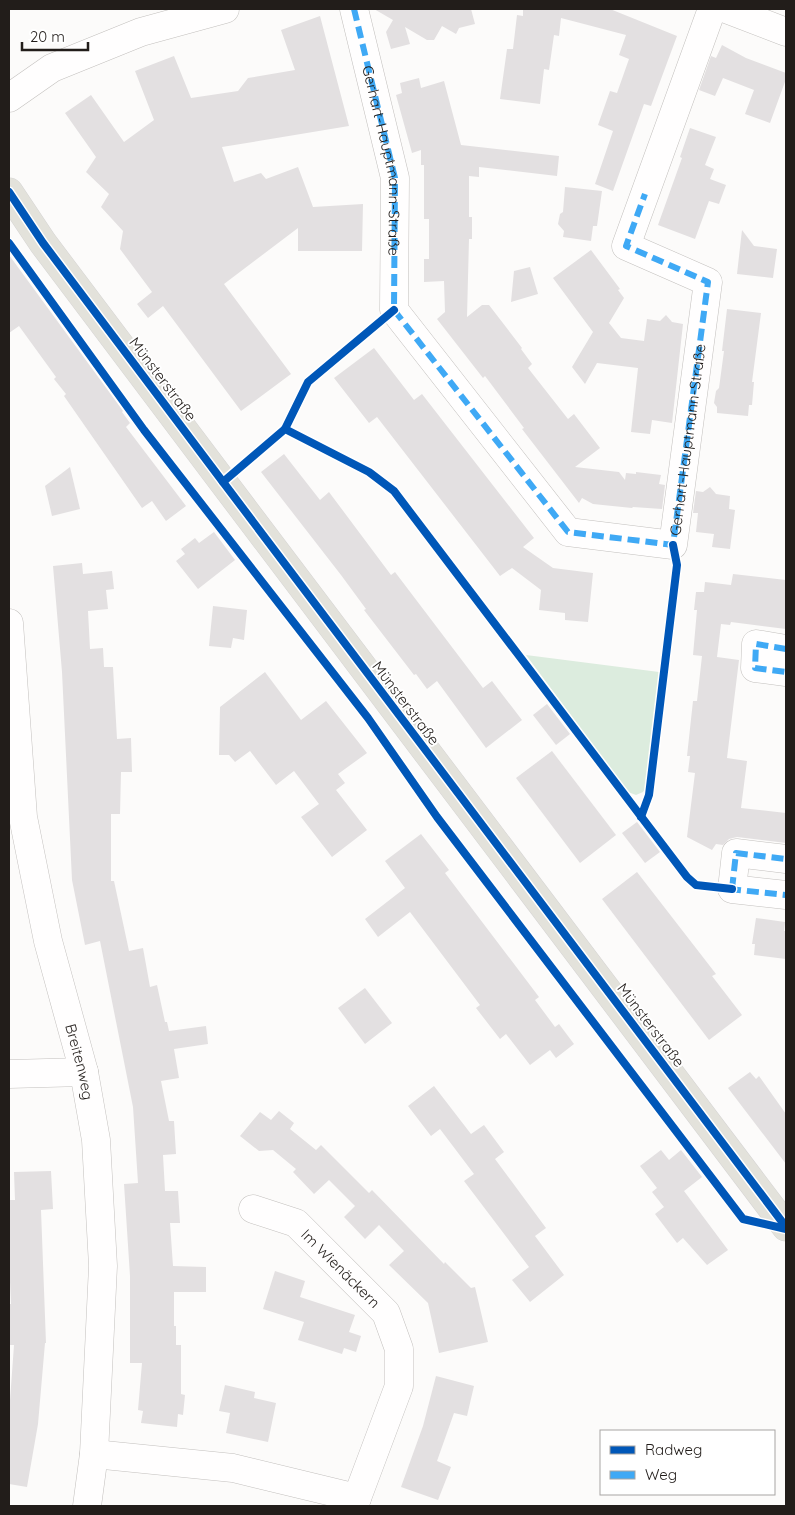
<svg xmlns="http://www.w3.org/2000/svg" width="795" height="1515" viewBox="0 0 795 1515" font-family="Quicksand,sans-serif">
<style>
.green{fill:#dcecde}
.building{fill:#e3e0e1}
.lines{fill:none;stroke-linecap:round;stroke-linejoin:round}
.minor-casing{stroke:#c3c0be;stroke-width:29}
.major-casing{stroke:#d6d5d4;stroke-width:29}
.minor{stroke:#fffefe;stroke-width:28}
.major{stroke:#e3e2db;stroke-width:28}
.quiet{stroke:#3fa9f5;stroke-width:6;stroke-dasharray:12 6;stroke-linecap:butt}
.cycleway-casing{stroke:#fff;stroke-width:11}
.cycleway{stroke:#0057b8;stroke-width:8}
.labels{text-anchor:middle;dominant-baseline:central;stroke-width:4;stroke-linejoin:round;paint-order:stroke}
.street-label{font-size:15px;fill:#221d1a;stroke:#fff}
</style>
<rect width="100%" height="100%" fill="#fcfbfa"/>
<!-- green -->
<polygon class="green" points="526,655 659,672 646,787 643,792 636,795 628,792"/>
<!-- building -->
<g class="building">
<polygon points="374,9 471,9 475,24 459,28 456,34 442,26 434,40 427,40 405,27 410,44 391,49 386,32 393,20"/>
<polygon points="523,9 610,9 677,36 651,106 644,104 613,191 595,184 613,131 598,125 610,91 617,93 629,59 619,55 626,35 561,18 559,36 554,35 549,70 544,69 540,104 500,99 507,49 513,49 517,15 523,16"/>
<polygon points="320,16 349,126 222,147 234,182 261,173 266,179 298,167 313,207 363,204 362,251 298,251 298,228 224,284 291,374 241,411 163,306 148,318 137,304 152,292 120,249 123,231 101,207 109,194 86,172 96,157 65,113 91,95 124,142 154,120 135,71 174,56 191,98 238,91 248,78 295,70 281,30"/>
<polygon points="722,45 746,58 786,73 786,79 770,123 745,114 754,90 723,78 715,96 699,90 711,56 716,58"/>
<polygon points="419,78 421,88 444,81 461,145 559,156 557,176 479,167 479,177 469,176 469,217 472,217 472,239 469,239 467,317 482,305 489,305 522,348 521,349 532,364 528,368 568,419 574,414 600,448 575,467 619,472 625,480 626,473 636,474 636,472 661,475 659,484 665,485 662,509 633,507 632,508 593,504 582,498 579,503 522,429 524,428 485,376 483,378 437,319 445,312 444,281 424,282 424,259 429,259 429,219 424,219 424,165 421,165 421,150 412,153 396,95 402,93 400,83"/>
<polygon points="690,128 716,137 705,165 714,169 710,179 726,185 719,204 709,201 695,239 658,225 682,158 680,157"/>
<polygon points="565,187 602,191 597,226 593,226 591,241 563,237 564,231 558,224 560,214 563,212"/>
<polygon points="742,230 754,246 777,249 773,278 737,274"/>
<polygon points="591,250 620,289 618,290 624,298 609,323 621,338 644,341 647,319 660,321 666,315 672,322 683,324 672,423 652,420 650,434 631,432 638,368 597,363 585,384 572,367 593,332 553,278"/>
<polygon points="9,255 123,411 122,412 130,423 126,427 186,506 166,521 152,501 142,508 64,396 66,394 54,379 56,377 19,326 9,333"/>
<polygon points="530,267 538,294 511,302 514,271"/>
<polygon points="727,309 761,313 752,382 754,382 752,405 749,405 748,416 717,413 717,407 714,403 716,391 719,388 724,351 722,351"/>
<polygon points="374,348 414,400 422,394 534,538 523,547 553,568 593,573 588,622 565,620 565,613 539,610 541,590 512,568 500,576 377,417 369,423 334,378"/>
<polygon points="284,454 320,500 329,492 391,575 395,572 483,688 492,681 522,720 486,748 437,681 427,689 416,674 414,675 364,610 366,609 341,575 261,472"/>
<polygon points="70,467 80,509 52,516 45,486"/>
<polygon points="710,487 716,494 730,496 729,509 735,510 730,549 712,547 714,534 696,532 698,513 693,513 696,491 703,492"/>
<polygon points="214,532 235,560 198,589 176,561 185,554 181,549 195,538 199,543"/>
<polygon points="82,563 83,574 112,571 114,589 106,590 108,609 88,611 90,649 103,648 104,667 113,667 117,739 131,738 132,772 121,772 120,814 111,814 111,881 114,881 129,951 143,948 150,987 157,985 165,1022 167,1022 169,1031 206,1026 208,1044 174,1049 179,1078 161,1081 169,1121 174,1121 176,1154 163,1155 165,1191 178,1191 180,1223 170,1223 173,1266 206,1267 206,1292 174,1292 174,1326 176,1326 176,1345 181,1345 181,1394 185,1395 183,1415 178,1414 177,1427 141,1423 143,1411 138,1410 142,1363 130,1363 130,1276 124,1184 138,1183 133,1107 100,941 85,945 72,880 62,672 53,566"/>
<polygon points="733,574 786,580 786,629 731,622 730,625 721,624 717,657 739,660 727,758 747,761 741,808 786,813 786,843 737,837 729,839 723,845 716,844 712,850 687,837 695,773 688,772 690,756 687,756 693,701 697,701 702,656 693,655 697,610 694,610 696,592 704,592 705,582 731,585"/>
<polygon points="213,606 247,610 244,640 233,638 231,648 209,646"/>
<polygon points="265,672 301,720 326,701 367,753 338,774 345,783 336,790 367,830 332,857 301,817 319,804 294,771 276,785 250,751 235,762 229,755 219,755 220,707"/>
<polygon points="547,704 570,734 556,745 533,715"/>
<polygon points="552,751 616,835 580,863 516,778"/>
<polygon points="637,822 660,852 645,863 622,833"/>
<polygon points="421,834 449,870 445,873 539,997 535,1000 555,1027 559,1024 574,1044 556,1058 550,1050 530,1065 506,1034 500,1039 476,1008 480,1005 410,912 378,937 365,919 405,888 385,861"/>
<polygon points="637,872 716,974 712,976 742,1015 709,1040 602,899"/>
<polygon points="756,918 785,922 784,931 786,931 786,959 754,955 755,944 752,944"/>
<polygon points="365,988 392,1023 365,1044 338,1008"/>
<polygon points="750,1072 756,1079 759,1076 786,1114 786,1164 728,1088"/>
<polygon points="434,1086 471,1134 484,1125 504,1152 495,1159 546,1228 535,1236 564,1275 530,1302 512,1280 529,1267 464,1181 474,1174 440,1129 431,1136 408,1106"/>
<polygon points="279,1111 294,1123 290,1129 316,1150 321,1145 369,1193 372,1190 444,1264 445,1262 471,1288 475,1287 488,1342 439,1353 428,1303 389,1265 404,1251 379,1225 365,1239 344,1217 355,1206 329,1180 314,1194 293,1172 296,1169 273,1150 259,1151 240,1136 260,1112 271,1120"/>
<polygon points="661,1150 669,1160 681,1150 702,1177 684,1191 728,1250 707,1265 683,1238 677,1243 655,1214 664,1207 652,1192 657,1188 640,1166"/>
<polygon points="51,1171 53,1209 41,1210 46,1343 45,1343 38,1424 27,1487 9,1484 9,1414 14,1345 10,1345 9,1321 9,1304 11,1304 9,1260 9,1200 15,1200 14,1172"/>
<polygon points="275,1271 305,1281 300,1297 355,1315 349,1332 361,1336 356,1352 344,1348 342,1354 298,1340 304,1322 263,1309"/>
<polygon points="436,1376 474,1386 467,1416 454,1413 437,1461 451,1467 438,1500 401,1487 423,1426"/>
<polygon points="225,1385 255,1392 254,1398 276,1403 268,1442 226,1433 230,1413 219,1411"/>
</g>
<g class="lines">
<!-- minor casing -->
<g class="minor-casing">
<g id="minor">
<polyline points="354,9 395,178 394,310 568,532 673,545 708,282 626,246 712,9"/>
<polyline points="726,9 786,32"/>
<polyline points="9,98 52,68 141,32 225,9"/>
<path id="s1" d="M9 623 23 817 48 941 84 1072 96 1140 103 1266 94 1454 87 1506"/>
<polyline points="786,649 756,644 755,668 786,672"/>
<polyline points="786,859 736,853 732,889 786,895"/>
<polyline points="9,1074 84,1072"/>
<path id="s2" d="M253 1209 296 1223 386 1313 399 1349V1386L354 1506"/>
<polyline points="94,1454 233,1468 357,1498"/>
</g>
</g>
<!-- major casing -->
<g class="major-casing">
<polyline id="major" points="9,192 43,243 223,482 786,1227"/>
</g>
<!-- minor -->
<use href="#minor" class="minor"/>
<!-- major -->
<use href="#major" class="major"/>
<!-- quiet -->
<g class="quiet">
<path id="s3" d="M354 9 395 178 394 310 568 532 673 545 708 282 626 246 645 194"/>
<polyline points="786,649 756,644 755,668 786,672"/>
<polyline points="729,889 786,895"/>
<polyline points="732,889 736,853 786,859"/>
</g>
<!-- cycleway casing -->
<g class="cycleway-casing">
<g id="cycleway">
<polyline points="9,192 43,243 223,482 786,1227"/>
<polyline points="9,243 144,430 368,718 437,817 743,1219 786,1229"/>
<polyline points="285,429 308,382 394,310"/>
<polyline points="223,482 285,429 369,472 394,491 687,877 696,885 732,889"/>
<polyline points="641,817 649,795 677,565 673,545"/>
</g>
</g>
<!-- cycleway -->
<use href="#cycleway" class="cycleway"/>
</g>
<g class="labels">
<!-- street labels -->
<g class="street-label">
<text stroke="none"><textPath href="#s3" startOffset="155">Gerhart-Hauptmann-Straße</textPath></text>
<text transform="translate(163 379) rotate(53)">Münsterstraße</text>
<text stroke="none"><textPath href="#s3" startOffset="800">Gerhart-Hauptmann-Straße</textPath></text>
<text transform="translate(406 703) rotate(53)">Münsterstraße</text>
<text transform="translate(651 1025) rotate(53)">Münsterstraße</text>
<text stroke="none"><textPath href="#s1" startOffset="446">Breitenweg</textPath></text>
<text stroke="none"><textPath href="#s2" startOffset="109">Im Wienäckern</textPath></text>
</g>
</g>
<!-- border -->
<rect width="795" height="1515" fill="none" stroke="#221d1a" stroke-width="20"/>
<!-- legend -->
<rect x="600" y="1430" width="175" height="65" fill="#ffffff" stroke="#a7a5a3"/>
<rect x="610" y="1446" width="25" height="8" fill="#0057b8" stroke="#a7a5a3"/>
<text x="645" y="1455" font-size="15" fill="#221d1a">Radweg</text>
<rect x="610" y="1471" width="25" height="8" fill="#3fa9f5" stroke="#a7a5a3"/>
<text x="645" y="1480" font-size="15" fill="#221d1a">Weg</text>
<!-- scale -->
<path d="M22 42v8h66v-8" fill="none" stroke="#221d1a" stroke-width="2.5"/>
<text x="30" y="42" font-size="15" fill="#221d1a" stroke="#ffffff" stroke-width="4" paint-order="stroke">20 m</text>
</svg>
